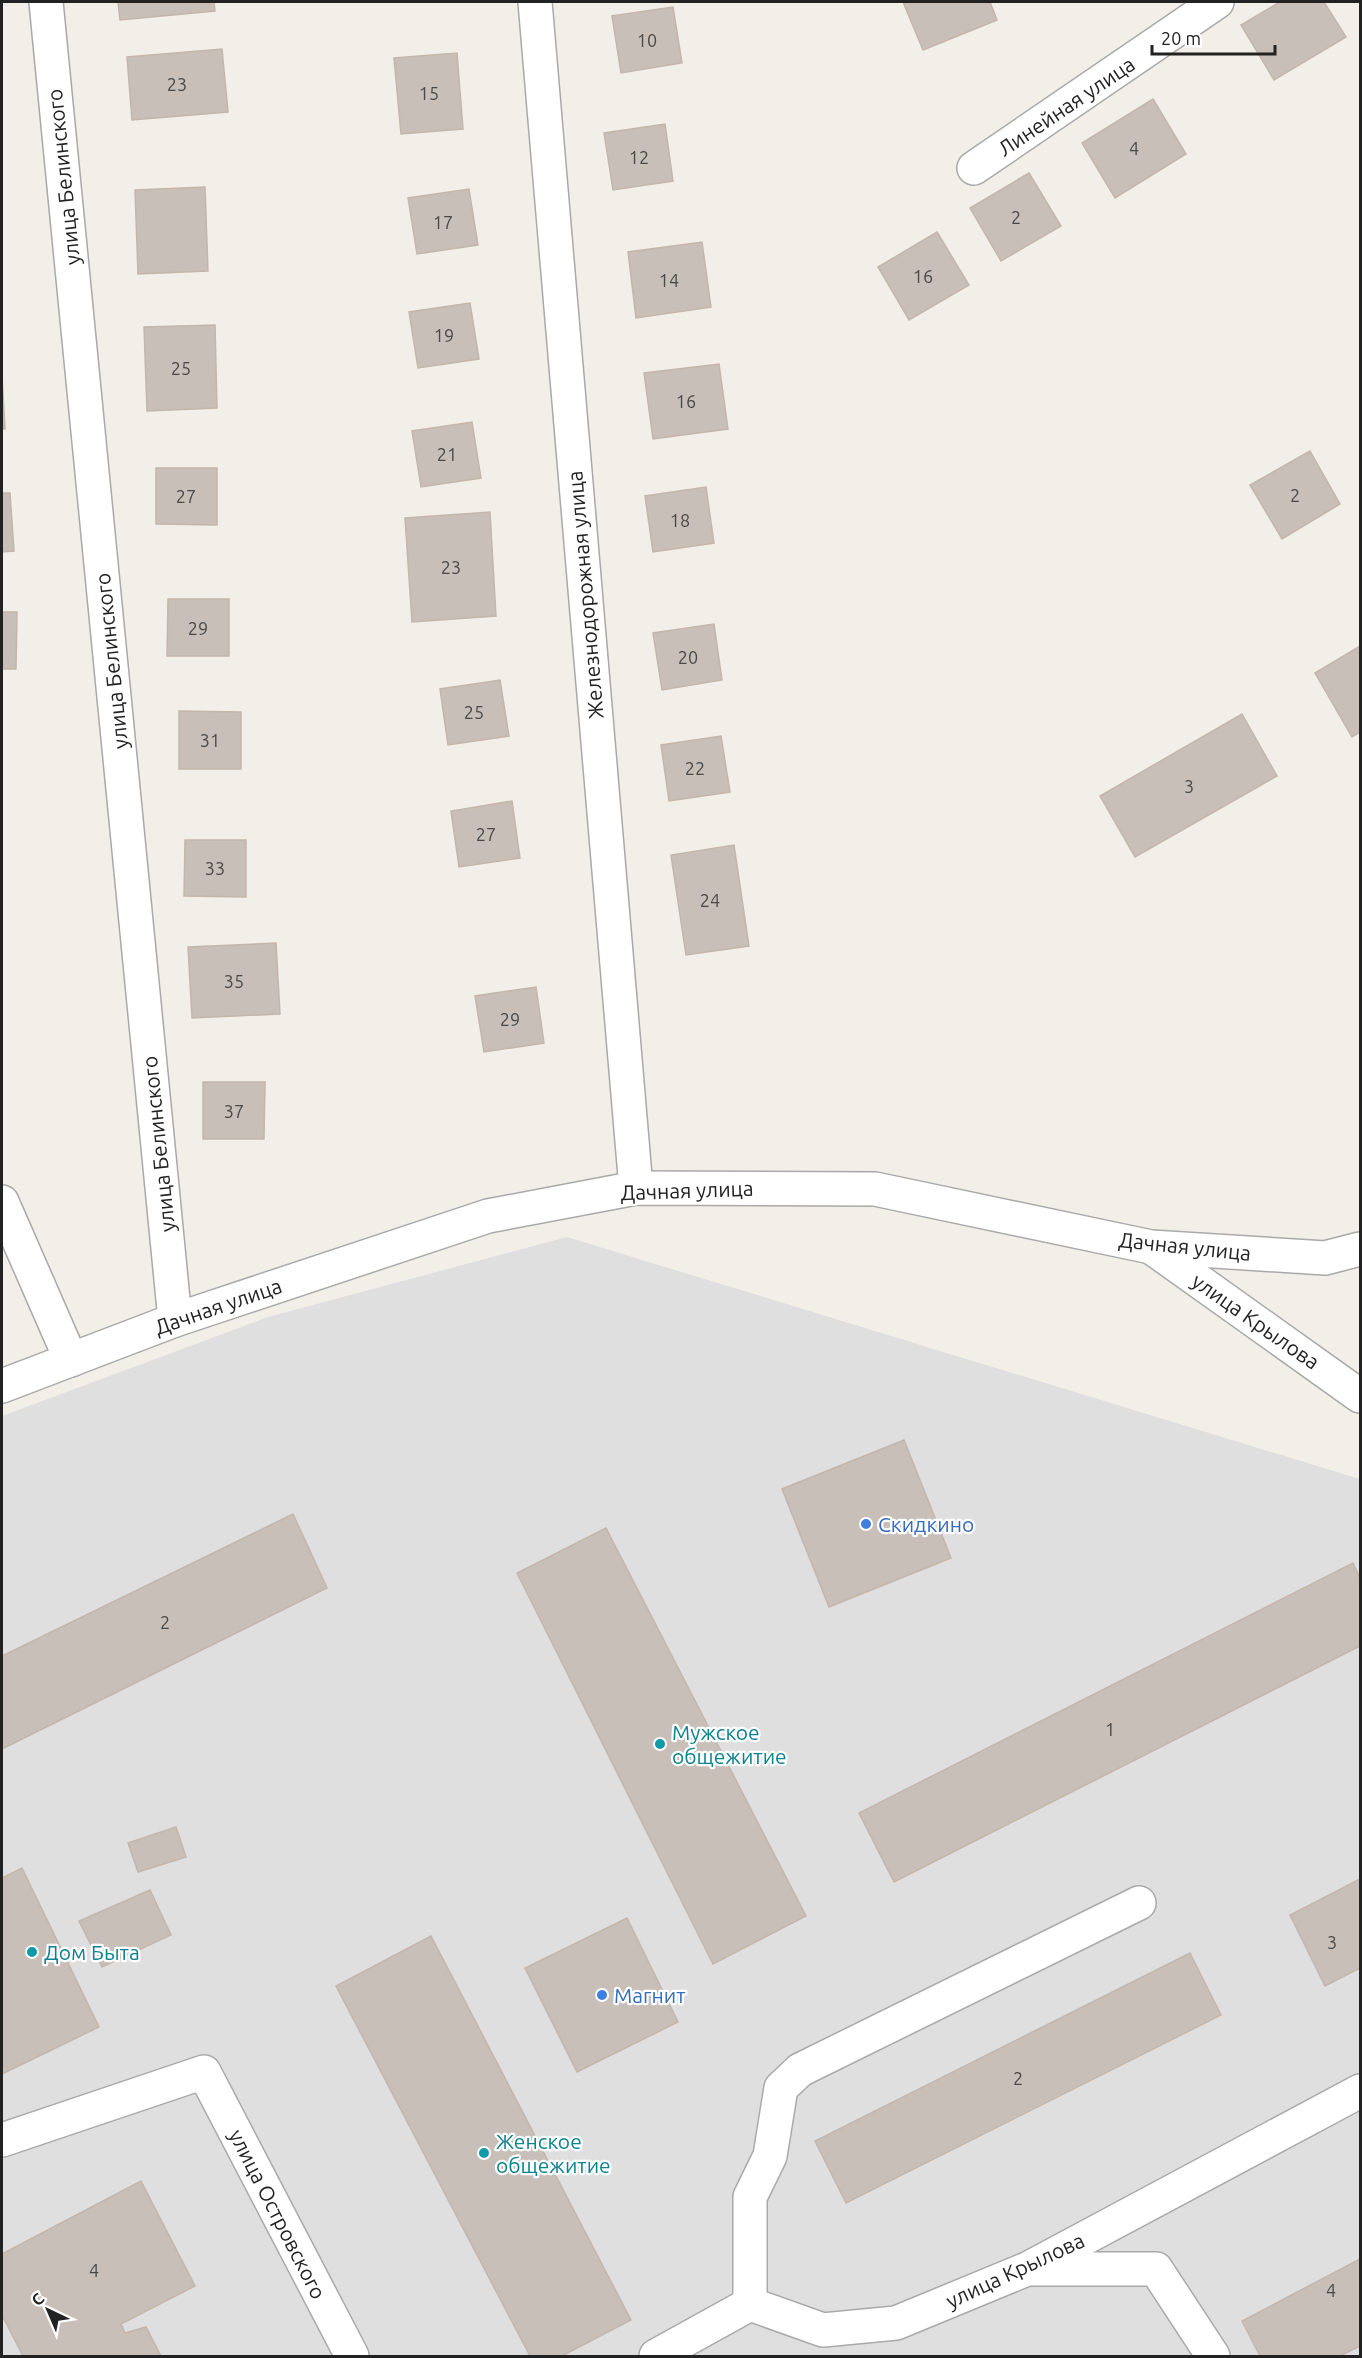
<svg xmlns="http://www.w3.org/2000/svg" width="1362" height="2358" viewBox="0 0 1362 2358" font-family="Ubuntu,sans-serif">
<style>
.residential{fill:#e0dfdf}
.building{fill:#c7bfb8;stroke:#c4b6ab;stroke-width:1.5}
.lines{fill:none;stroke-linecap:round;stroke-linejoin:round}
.minor-casing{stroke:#a9a9a9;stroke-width:36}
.minor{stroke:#fff;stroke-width:33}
.shop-dot{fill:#3f7fe0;stroke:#fff;stroke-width:2}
.culture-dot{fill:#0f9aa8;stroke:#fff;stroke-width:2}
.labels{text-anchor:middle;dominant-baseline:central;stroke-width:4.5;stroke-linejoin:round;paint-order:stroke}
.number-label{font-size:18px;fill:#4b4948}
.street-label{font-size:21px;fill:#222;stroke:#fff}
.shop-label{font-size:21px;fill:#366cbe;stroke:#fff;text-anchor:start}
.culture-label{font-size:21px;fill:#0d838f;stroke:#fff;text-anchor:start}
</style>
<rect width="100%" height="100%" fill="#f2efe9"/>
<!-- residential -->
<polygon class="residential" points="567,1237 1360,1479 1360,2356 2,2356 2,1416 268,1317"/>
<!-- building -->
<g class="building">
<polygon points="118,2 214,2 215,11 120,20"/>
<polygon points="903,2 990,2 997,20 923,50"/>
<polygon points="1280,2 1324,2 1346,37 1274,80 1241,25"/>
<polygon points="673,7 682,63 621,73 612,16"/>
<polygon points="222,49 228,112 132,120 127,57"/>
<polygon points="457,53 463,129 401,134 394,58"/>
<polygon points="1153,99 1186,154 1115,198 1082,143"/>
<polygon points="665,124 673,181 613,190 604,133"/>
<polygon points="1029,173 1061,226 1001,261 970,208"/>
<polygon points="205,187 208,271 138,274 135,190"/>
<polygon points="469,189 478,245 417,254 408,198"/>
<polygon points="937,232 969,285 909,320 878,267"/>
<polygon points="702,242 711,307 636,318 628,252"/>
<polygon points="470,303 479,359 418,368 409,312"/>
<polygon points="215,325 217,408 147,411 144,327"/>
<polygon points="719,364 728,429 653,439 644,373"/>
<polygon points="2,376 5,429 2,429"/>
<polygon points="472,422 481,478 421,487 412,431"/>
<polygon points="1310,451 1340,504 1282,539 1250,485"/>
<polygon points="156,468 217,468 217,525 156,524"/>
<polygon points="706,487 714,543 653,552 645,496"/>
<polygon points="2,493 10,493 14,551 2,552"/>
<polygon points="490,512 496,616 412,622 405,518"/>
<polygon points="168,599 229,599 229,656 167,656"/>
<polygon points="2,612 17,612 16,669 2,669"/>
<polygon points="714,624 722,680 662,690 653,633"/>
<polygon points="1360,646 1360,732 1352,737 1315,673"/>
<polygon points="500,680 509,736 448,745 440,689"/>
<polygon points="179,711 241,712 241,769 179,769"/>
<polygon points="1242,714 1277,776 1135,857 1100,796"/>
<polygon points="721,736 730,792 669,801 661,745"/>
<polygon points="512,801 520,858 459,867 451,811"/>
<polygon points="185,840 246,840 246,897 184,896"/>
<polygon points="734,845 749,946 686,955 671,855"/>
<polygon points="276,943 280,1014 192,1018 188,947"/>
<polygon points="536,987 544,1043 484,1052 475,996"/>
<polygon points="203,1082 265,1082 264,1139 203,1139"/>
<polygon points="904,1440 951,1558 829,1607 782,1489"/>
<polygon points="293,1514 327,1588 2,1749 2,1656"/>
<polygon points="606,1528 806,1916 713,1964 517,1573"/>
<polygon points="1353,1563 1360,1578 1360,1646 894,1882 859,1813"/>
<polygon points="176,1827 186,1857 138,1872 128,1843"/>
<polygon points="22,1868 99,2027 2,2074 2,1878"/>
<polygon points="1360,1879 1360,1968 1325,1986 1290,1915"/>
<polygon points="150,1890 171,1935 102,1967 79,1921"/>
<polygon points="627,1918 678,2022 577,2072 525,1968"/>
<polygon points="431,1936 631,2320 562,2356 530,2356 336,1986"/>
<polygon points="1190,1953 1221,2015 846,2203 815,2141"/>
<polygon points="141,2181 195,2286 121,2324 125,2333 146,2327 161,2356 23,2356 2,2315 2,2254"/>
<polygon points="1360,2259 1360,2346 1340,2356 1260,2356 1242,2321"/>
</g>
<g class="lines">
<!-- minor casing -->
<g class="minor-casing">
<g id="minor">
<polyline points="46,2 175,1320"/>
<polyline points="535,2 636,1188"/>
<polyline points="974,168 1217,2"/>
<polyline points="2,1202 71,1360"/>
<polyline points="1151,1247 1360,1396"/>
<polyline points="2,1386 175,1320 488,1216 636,1188 875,1189 1151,1247 1325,1258 1360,1249"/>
<polyline points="2,2140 204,2072 352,2356"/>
<polyline points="1031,2269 1156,2269 1213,2356"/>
<polyline points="750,2304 750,2197 770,2156 781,2088 800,2070 1139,1903"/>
<polyline points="656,2356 750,2304 823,2330 896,2323 1027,2269 1360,2091"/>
</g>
</g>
<!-- minor -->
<use href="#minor" class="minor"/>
</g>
<!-- markers -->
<g class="shop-dot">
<circle cx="866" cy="1524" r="6"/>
<circle cx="602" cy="1995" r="6"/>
</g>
<g class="culture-dot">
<circle cx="660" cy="1744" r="6"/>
<circle cx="32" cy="1952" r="6"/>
<circle cx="484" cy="2153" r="6"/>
</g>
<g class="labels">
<!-- number labels -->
<g class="number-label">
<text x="647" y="40">10</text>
<text x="177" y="84">23</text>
<text x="429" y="93">15</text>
<text x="1134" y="148">4</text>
<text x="639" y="157">12</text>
<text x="1016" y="217">2</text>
<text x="443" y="222">17</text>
<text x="923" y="276">16</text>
<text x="669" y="280">14</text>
<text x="444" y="335">19</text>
<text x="181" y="368">25</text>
<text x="686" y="401">16</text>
<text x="447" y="454">21</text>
<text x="1295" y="495">2</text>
<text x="186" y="496">27</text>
<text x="680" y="520">18</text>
<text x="451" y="567">23</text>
<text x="198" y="628">29</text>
<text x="688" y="657">20</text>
<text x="474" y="712">25</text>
<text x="210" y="740">31</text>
<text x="695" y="768">22</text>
<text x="1189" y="786">3</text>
<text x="486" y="834">27</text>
<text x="215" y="868">33</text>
<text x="710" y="900">24</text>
<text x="234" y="981">35</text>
<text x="510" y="1019">29</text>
<text x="234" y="1111">37</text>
<text x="165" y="1622">2</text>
<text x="1110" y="1729">1</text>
<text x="1332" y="1942">3</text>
<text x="1018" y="2078">2</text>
<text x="94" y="2270">4</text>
<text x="1331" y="2290">4</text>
</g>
<!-- street labels -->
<g class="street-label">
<text transform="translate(1066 106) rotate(-34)">Линейная улица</text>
<text transform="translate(63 177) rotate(-96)">улица Белинского</text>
<text transform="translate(585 595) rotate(-95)">Железнодорожная улица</text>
<text transform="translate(111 661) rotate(-96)">улица Белинского</text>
<text transform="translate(158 1144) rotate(-96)">улица Белинского</text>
<text transform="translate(687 1190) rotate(-2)">Дачная улица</text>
<text transform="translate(1185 1246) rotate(6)">Дачная улица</text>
<text transform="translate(218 1306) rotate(-19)">Дачная улица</text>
<text transform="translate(1256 1321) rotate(35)">улица Крылова</text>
<text transform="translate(278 2214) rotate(63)">улица Островского</text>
<text transform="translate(1015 2270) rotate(-25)">улица Крылова</text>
</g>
<!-- shop labels -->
<g class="shop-label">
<text x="878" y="1524">Скидкино</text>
<text x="614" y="1995">Магнит</text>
</g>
<!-- culture labels -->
<g class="culture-label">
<text x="672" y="1732">Мужское<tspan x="672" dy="24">общежитие</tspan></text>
<text x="44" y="1952">Дом Быта</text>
<text x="496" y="2141">Женское<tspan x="496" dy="24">общежитие</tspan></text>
</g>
</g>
<!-- border -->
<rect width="1362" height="2358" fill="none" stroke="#222222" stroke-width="6"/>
<!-- north arrow -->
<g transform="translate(48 2310) rotate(316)" stroke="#ffffff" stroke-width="4.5" paint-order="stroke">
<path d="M0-4.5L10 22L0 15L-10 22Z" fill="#222222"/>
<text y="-9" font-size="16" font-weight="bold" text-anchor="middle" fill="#222222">С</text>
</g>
<!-- scale -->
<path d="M1152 45v9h123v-9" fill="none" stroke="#222222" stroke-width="3"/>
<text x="1161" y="45" font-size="18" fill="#222222" stroke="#ffffff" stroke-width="4.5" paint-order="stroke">20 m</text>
</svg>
